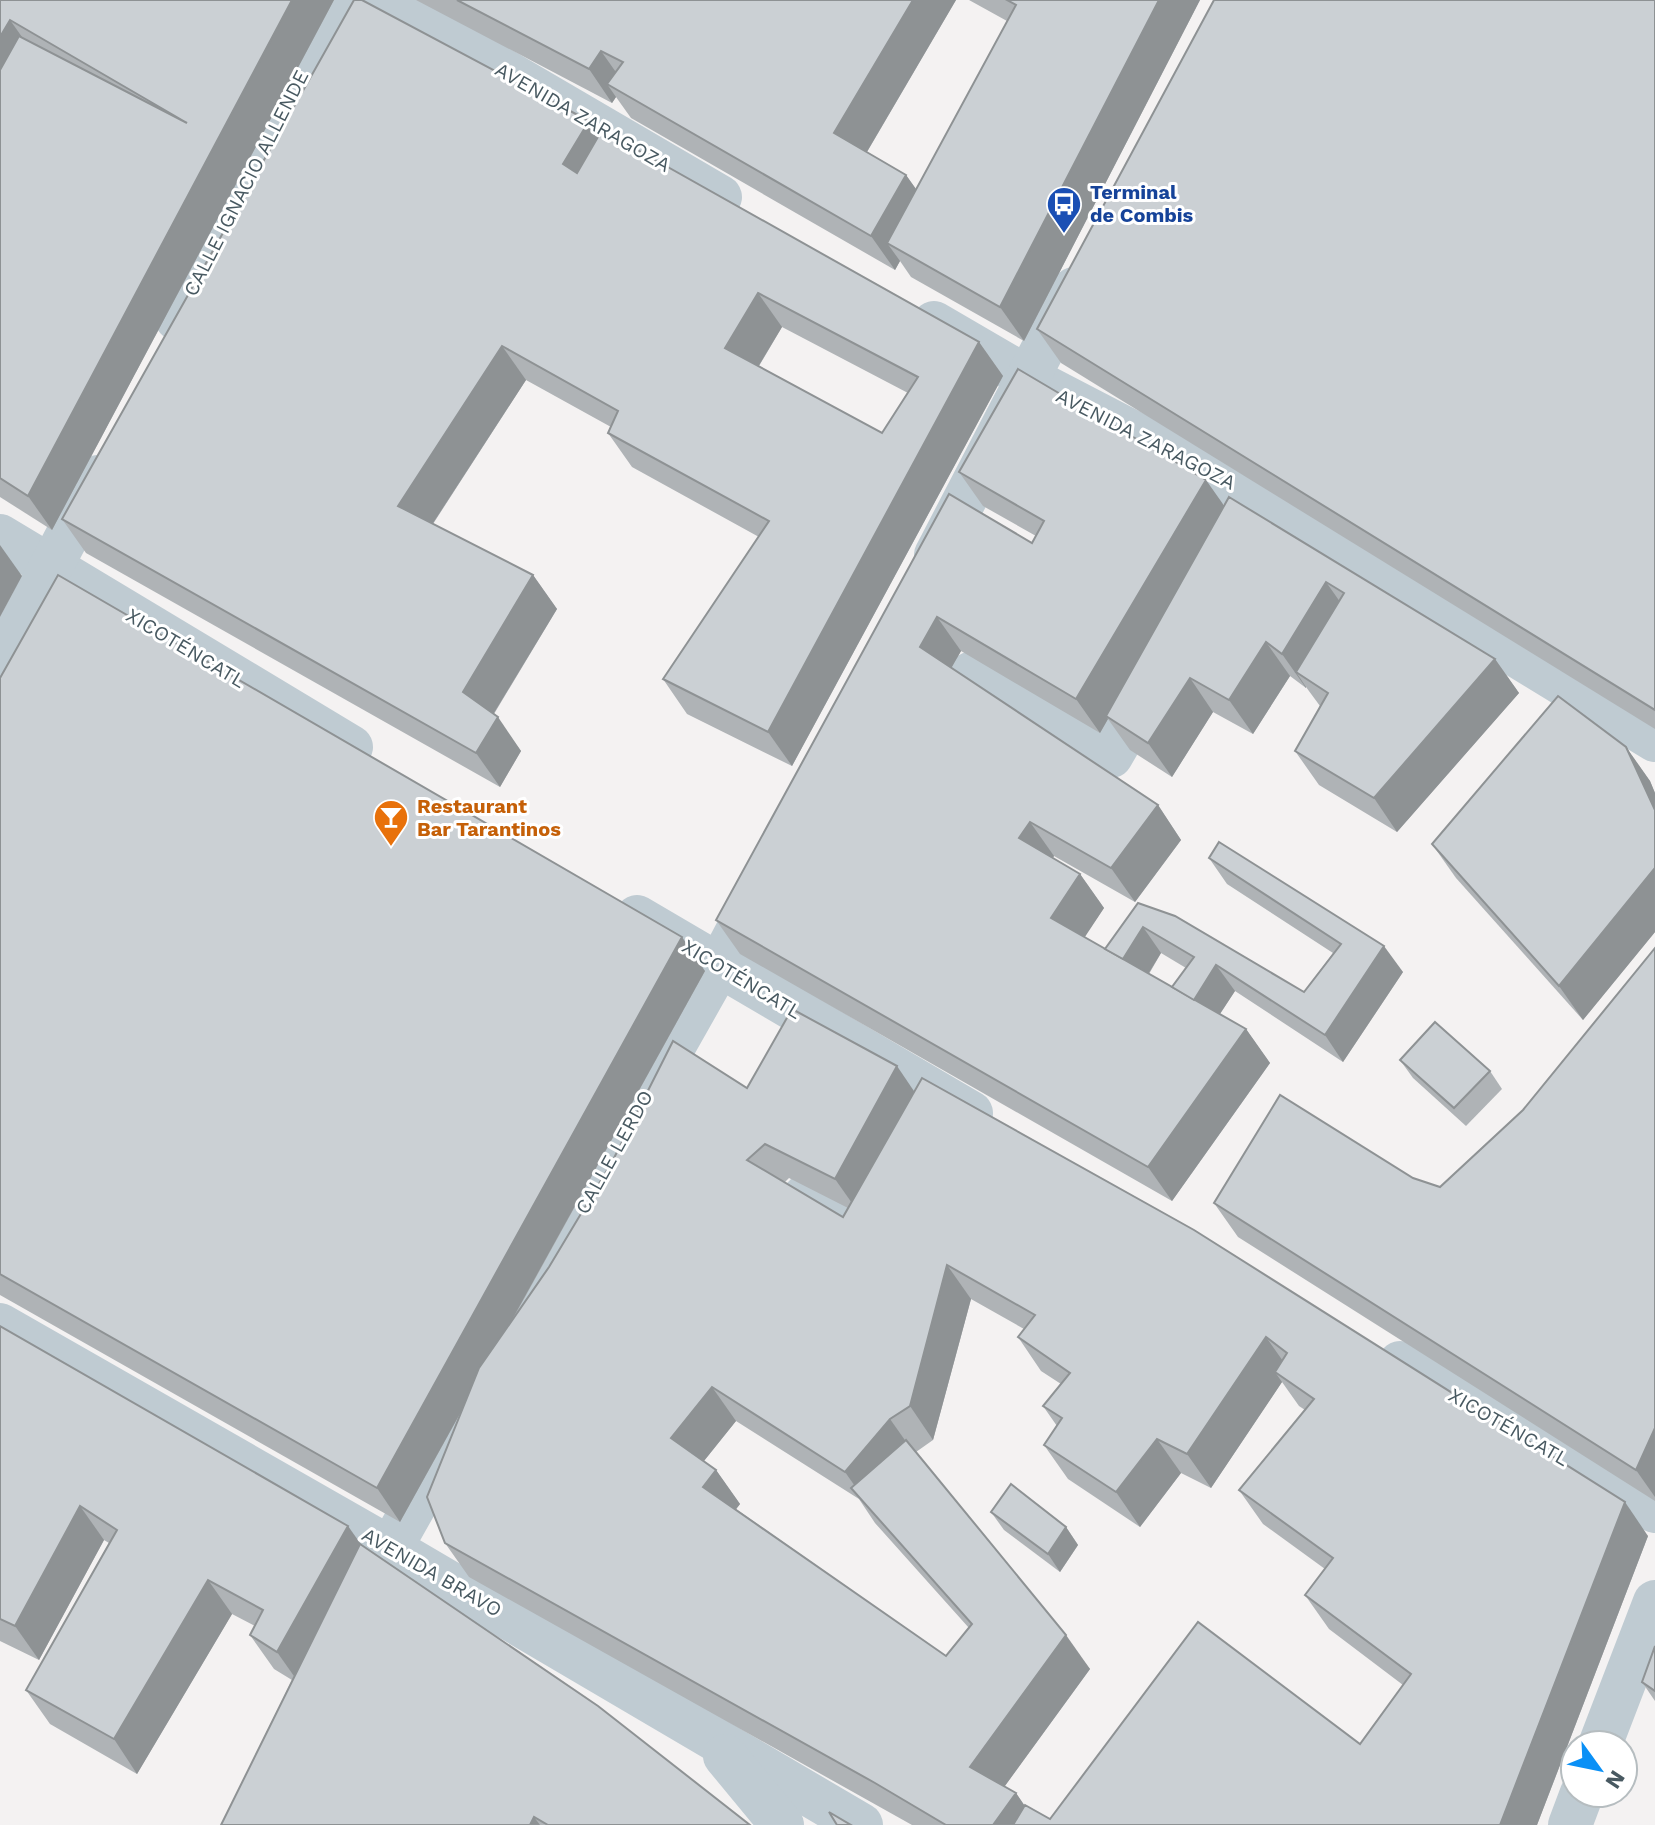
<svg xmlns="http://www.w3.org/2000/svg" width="1655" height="1825" viewBox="0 0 1655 1825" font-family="'Work Sans',sans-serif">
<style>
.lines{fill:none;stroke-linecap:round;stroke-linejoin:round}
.minor{stroke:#bfcbd2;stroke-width:44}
.wall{fill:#afb3b6;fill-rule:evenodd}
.shaded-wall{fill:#8e9294}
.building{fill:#cbd0d4;stroke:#8e9294;stroke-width:2;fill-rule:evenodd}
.labels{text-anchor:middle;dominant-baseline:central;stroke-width:6;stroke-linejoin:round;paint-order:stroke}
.street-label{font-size:20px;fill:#485961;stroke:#fff}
.transit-label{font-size:20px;font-weight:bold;fill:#164399;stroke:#fff;text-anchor:start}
.food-label{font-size:20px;font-weight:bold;fill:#c56008;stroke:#fff;text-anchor:start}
</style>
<rect width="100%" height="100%" fill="#f4f2f2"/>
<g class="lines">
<!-- minor -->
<g class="minor">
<polyline points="383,0 720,197"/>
<polyline points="177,319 338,0"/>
<polyline points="934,323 1030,379 1259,498 1655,740"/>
<polyline points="0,536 351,747"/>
<polyline points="936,555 1074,289"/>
<polyline points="0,664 98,477"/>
<polyline points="972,673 1111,756 1151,687"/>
<polyline points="637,917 971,1113"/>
<polyline points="805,1196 868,1227 882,1198"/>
<polyline points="519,1320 719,966 760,888"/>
<polyline points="0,1325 390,1548 861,1825"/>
<polyline points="1400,1363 1655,1511"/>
<polyline points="354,1613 479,1391"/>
<polyline points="1600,1745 1655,1602"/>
<polyline points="725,1756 782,1825"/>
<polyline points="1570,1825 1582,1793"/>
</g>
</g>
<!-- wall -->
<g class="wall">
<polygon points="0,0 334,0 52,530 0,497"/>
<polygon points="416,0 956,0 867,152 906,175 916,189 1007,21 969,0 1200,0 1024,341 911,277 900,261 895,270 631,118 616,97 612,103"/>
<polygon points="1655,0 1655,729 1061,363 1037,329"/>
<path d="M589 121 599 135 979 342 1003 376 792 766 687 714 663 679 759 537 632 467 608 433 611 427 526 380 433 524 533 575 557 609 494 714 521 751 500 787 86 553 62 519ZM782 327 908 393 882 433 759 366Z"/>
<path d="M959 472 1224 505 1495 659 1519 693 1397 832 1319 785 1295 751 1320 706 1306 687V688L1290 676 1253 734 1213 712 1172 777 1130 750 1108 719 1100 733 961 651 951 668 1158 805 1181 840 1135 902 1054 856 1053 858 1080 874 1104 908 1084 937 1105 949 1138 903 1304 992 1333 953 1227 884 1209 858 1403 972 1343 1062 1235 991 1220 1014 1246 1029 1270 1063 1172 1201 740 954 716 920 949 494 1032 543 1036 536 983 506ZM1161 953 1186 968 1172 987 1149 974Z"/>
<path d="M0 678 705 971 513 1319 747 1088 914 1091 1648 1536 1537 1825H912L469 1577 445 1543 461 1412 400 1522 0 1295ZM789 1178 848 1208 843 1217 785 1182ZM971 1299 1024 1329 1018 1337 1041 1371 1061 1384 1043 1406 1057 1426 1044 1445 1068 1479 1140 1527 1181 1473 1211 1488 1282 1382 1299 1406 1305 1410 1239 1490 1263 1524 1325 1569 1305 1595 1329 1629 1403 1685 1360 1744 1050 1819 1025 1807 1016 1793 1004 1787 1090 1669 916 1452 933 1440ZM736 1421 859 1499 875 1523 969 1628 946 1656 736 1509 740 1504 716 1470 704 1461Z"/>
<polygon points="1626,747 1650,781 1655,793 1655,932 1583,1020 1456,878 1432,844"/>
<polygon points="1655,948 1655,1501 1238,1237 1214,1203 1440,1187 1523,1110"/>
<polygon points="1400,1060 1490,1071 1502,1089 1466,1126 1413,1078"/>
<polygon points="0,1326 361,1545 750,1825 221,1825 292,1680 274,1669 250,1635 255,1626 232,1614 137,1774 50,1724 26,1690 109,1543 104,1540 39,1660 0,1641"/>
<polygon points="991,1512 1066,1527 1078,1545 1060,1572 1004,1530"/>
<polygon points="1655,1646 1655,1701 1642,1682"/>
</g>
<!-- shaded-wall -->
<g class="shaded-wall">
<polygon points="292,0 334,0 52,530 28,496"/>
<polygon points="913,0 956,0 858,167 834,133"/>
<polygon points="1159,0 1200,0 1024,341 1000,307"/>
<polygon points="10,20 34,54 0,112 0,37"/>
<polygon points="601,51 625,85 607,84 616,97 612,103 589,69"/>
<polygon points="589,121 613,155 587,198 563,164"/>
<polygon points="906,175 930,209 887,243 900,261 895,270 871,236"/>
<polygon points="758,293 782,327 749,382 725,348"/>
<polygon points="979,342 1003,376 792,766 768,732"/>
<polygon points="502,346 526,380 422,540 398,506"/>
<polygon points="1206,480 1230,514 1106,716 1108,719 1100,733 1076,699"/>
<polygon points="0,545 22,576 0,617"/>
<polygon points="533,575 557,609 486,726 463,692"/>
<polygon points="1326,582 1350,616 1296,672 1306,687 1306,688 1282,654"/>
<polygon points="937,617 961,651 944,681 920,647"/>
<polygon points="1266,642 1290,676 1253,734 1229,700"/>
<polygon points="1495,659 1519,693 1397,832 1374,798"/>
<polygon points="1190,678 1213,712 1172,777 1148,743"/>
<polygon points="498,717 521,751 500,787 476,753"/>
<polygon points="1626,747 1650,781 1655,793 1655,810"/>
<polygon points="1158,805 1181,840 1135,902 1111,868"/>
<polygon points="1030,822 1054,856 1042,872 1019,838"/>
<polygon points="1655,868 1655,932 1583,1020 1559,986"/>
<polygon points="1080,874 1104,908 1075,952 1051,918"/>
<polygon points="1143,927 1161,953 1139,989 1121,962"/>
<polygon points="682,937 705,971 400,1522 377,1488"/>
<polygon points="1384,946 1403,972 1343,1062 1325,1035"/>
<polygon points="1216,965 1235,991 1210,1029 1192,1003"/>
<polygon points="1246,1029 1270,1063 1172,1201 1148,1167"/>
<polygon points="897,1066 920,1100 859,1213 835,1179"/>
<polygon points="947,1265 971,1299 933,1440 910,1406"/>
<polygon points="1266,1337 1290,1371 1275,1372 1282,1382 1211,1488 1187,1454"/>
<polygon points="712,1387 736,1421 695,1472 671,1438"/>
<polygon points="890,1419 914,1453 869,1506 845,1472"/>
<polygon points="1655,1428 1655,1497 1636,1470"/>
<polygon points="1157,1439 1181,1473 1140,1527 1116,1492"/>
<polygon points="716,1470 740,1504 727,1521 703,1487"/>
<polygon points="1625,1502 1648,1536 1537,1825 1500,1825"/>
<polygon points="80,1506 104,1540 39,1660 15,1626"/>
<polygon points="348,1526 372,1560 301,1686 277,1652"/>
<polygon points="1066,1527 1078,1545 1060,1572 1048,1554"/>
<polygon points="208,1580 232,1614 137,1774 114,1739"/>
<polygon points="1066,1635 1090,1669 994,1801 970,1767"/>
<polygon points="1016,1793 1038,1825 993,1825"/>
<polygon points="534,1817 540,1825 530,1825"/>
</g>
<!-- building -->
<g class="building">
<polygon points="0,0 292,0 28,496 0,478 0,70 19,36 187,123 10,20 0,37"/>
<path d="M354 0H362L589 121 563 164 577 173 602 130 979 342 768 732 663 679 769 521 608 433 618 411 502 346 398 506 533 575 463 692 498 717 476 753 62 519ZM758 293 918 377 882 433 725 348Z"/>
<polygon points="457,0 913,0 834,133 906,175 871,236 607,84 623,62 601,51 589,69"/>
<polygon points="1007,0 1159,0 1000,307 887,243 1016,5"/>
<polygon points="1214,0 1655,0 1655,710 1037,329"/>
<polygon points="1018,369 1206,480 1076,699 937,617 920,647 1158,805 1111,868 1030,822 1019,838 1080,874 1051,918 1246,1029 1148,1167 716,920 949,494 1032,543 1044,521 959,472"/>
<polygon points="1229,497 1495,659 1374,798 1295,751 1328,693 1296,672 1344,593 1326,582 1282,654 1266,642 1229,700 1190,678 1148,743 1106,716"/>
<polygon points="58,575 682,937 377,1488 0,1274 0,678"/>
<polygon points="1558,696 1626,747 1655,810 1655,868 1559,986 1432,844"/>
<polygon points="1219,842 1384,946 1325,1035 1216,965 1194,1000 1172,987 1194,957 1143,927 1123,959 1105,949 1138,903 1175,916 1304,992 1341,944 1209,858"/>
<polygon points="1655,948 1655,1428 1636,1470 1214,1203 1280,1095 1413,1178 1440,1187 1523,1110"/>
<polygon points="792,1009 897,1066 835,1179 765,1144 747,1160 843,1217 922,1078 1194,1230 1625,1502 1500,1825 1013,1825 1025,1805 1050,1819 1198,1622 1360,1744 1411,1674 1305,1595 1333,1558 1239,1490 1314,1399 1275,1372 1287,1353 1266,1337 1187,1454 1157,1439 1116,1492 1044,1445 1062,1418 1043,1406 1070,1373 1018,1337 1035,1315 947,1265 910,1406 890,1419 845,1472 712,1387 671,1438 716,1470 703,1487 946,1656 972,1624 851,1488 906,1440 1066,1635 970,1767 1016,1793 993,1825 946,1825 875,1783 445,1543 427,1497 479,1368 549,1267 612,1162 673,1041 747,1088"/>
<polygon points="1435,1022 1490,1071 1454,1108 1400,1060"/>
<polygon points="0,1326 348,1526 277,1652 250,1635 263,1610 208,1580 114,1739 26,1690 117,1530 80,1506 15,1626 0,1619"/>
<polygon points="1011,1484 1066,1527 1048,1554 991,1512"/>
<polygon points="360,1544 598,1706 750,1825 548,1825 534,1817 530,1825 221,1825"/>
<polygon points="1655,1646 1655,1691 1642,1682"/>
<polygon points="829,1812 851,1825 837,1825"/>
</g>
<!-- icons -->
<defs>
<g id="bus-pin" transform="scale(1.8)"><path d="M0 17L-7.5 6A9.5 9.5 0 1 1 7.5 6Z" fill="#1a4fb4" stroke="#fff"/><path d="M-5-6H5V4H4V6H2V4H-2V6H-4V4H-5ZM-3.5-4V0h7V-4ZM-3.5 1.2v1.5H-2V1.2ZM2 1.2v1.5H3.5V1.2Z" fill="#fff"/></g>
<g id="bar-pin" transform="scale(1.8)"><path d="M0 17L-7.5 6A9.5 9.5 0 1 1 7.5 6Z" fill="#e8710a" stroke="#fff"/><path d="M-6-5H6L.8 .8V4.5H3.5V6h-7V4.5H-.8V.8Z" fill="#fff"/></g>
</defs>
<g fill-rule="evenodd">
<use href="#bus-pin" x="1064" y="204"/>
<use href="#bar-pin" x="391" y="817"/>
</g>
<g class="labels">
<!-- street labels -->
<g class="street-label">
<text transform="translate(583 117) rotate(30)">AVENIDA ZARAGOZA</text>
<text transform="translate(246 183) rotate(-63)">CALLE IGNACIO ALLENDE</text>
<text transform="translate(1146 439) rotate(27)">AVENIDA ZARAGOZA</text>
<text transform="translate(186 648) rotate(31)">XICOTÉNCATL</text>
<text transform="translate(742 979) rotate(31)">XICOTÉNCATL</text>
<text transform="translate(614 1152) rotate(-61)">CALLE LERDO</text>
<text transform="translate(1509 1427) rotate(30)">XICOTÉNCATL</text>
<text transform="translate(432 1572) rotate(30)">AVENIDA BRAVO</text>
</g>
<!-- transit labels -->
<g class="transit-label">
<text x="1090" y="192">Terminal<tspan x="1090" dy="23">de Combis</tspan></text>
</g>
<!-- food labels -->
<g class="food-label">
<text x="417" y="806">Restaurant<tspan x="417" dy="23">Bar Tarantinos</tspan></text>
</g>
</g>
<!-- north arrow -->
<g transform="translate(1599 1769) rotate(123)"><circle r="38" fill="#ffffff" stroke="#b6bdc0" stroke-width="2"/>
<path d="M0-6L14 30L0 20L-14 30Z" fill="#0a90f6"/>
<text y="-12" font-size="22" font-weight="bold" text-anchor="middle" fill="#485961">N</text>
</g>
</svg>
